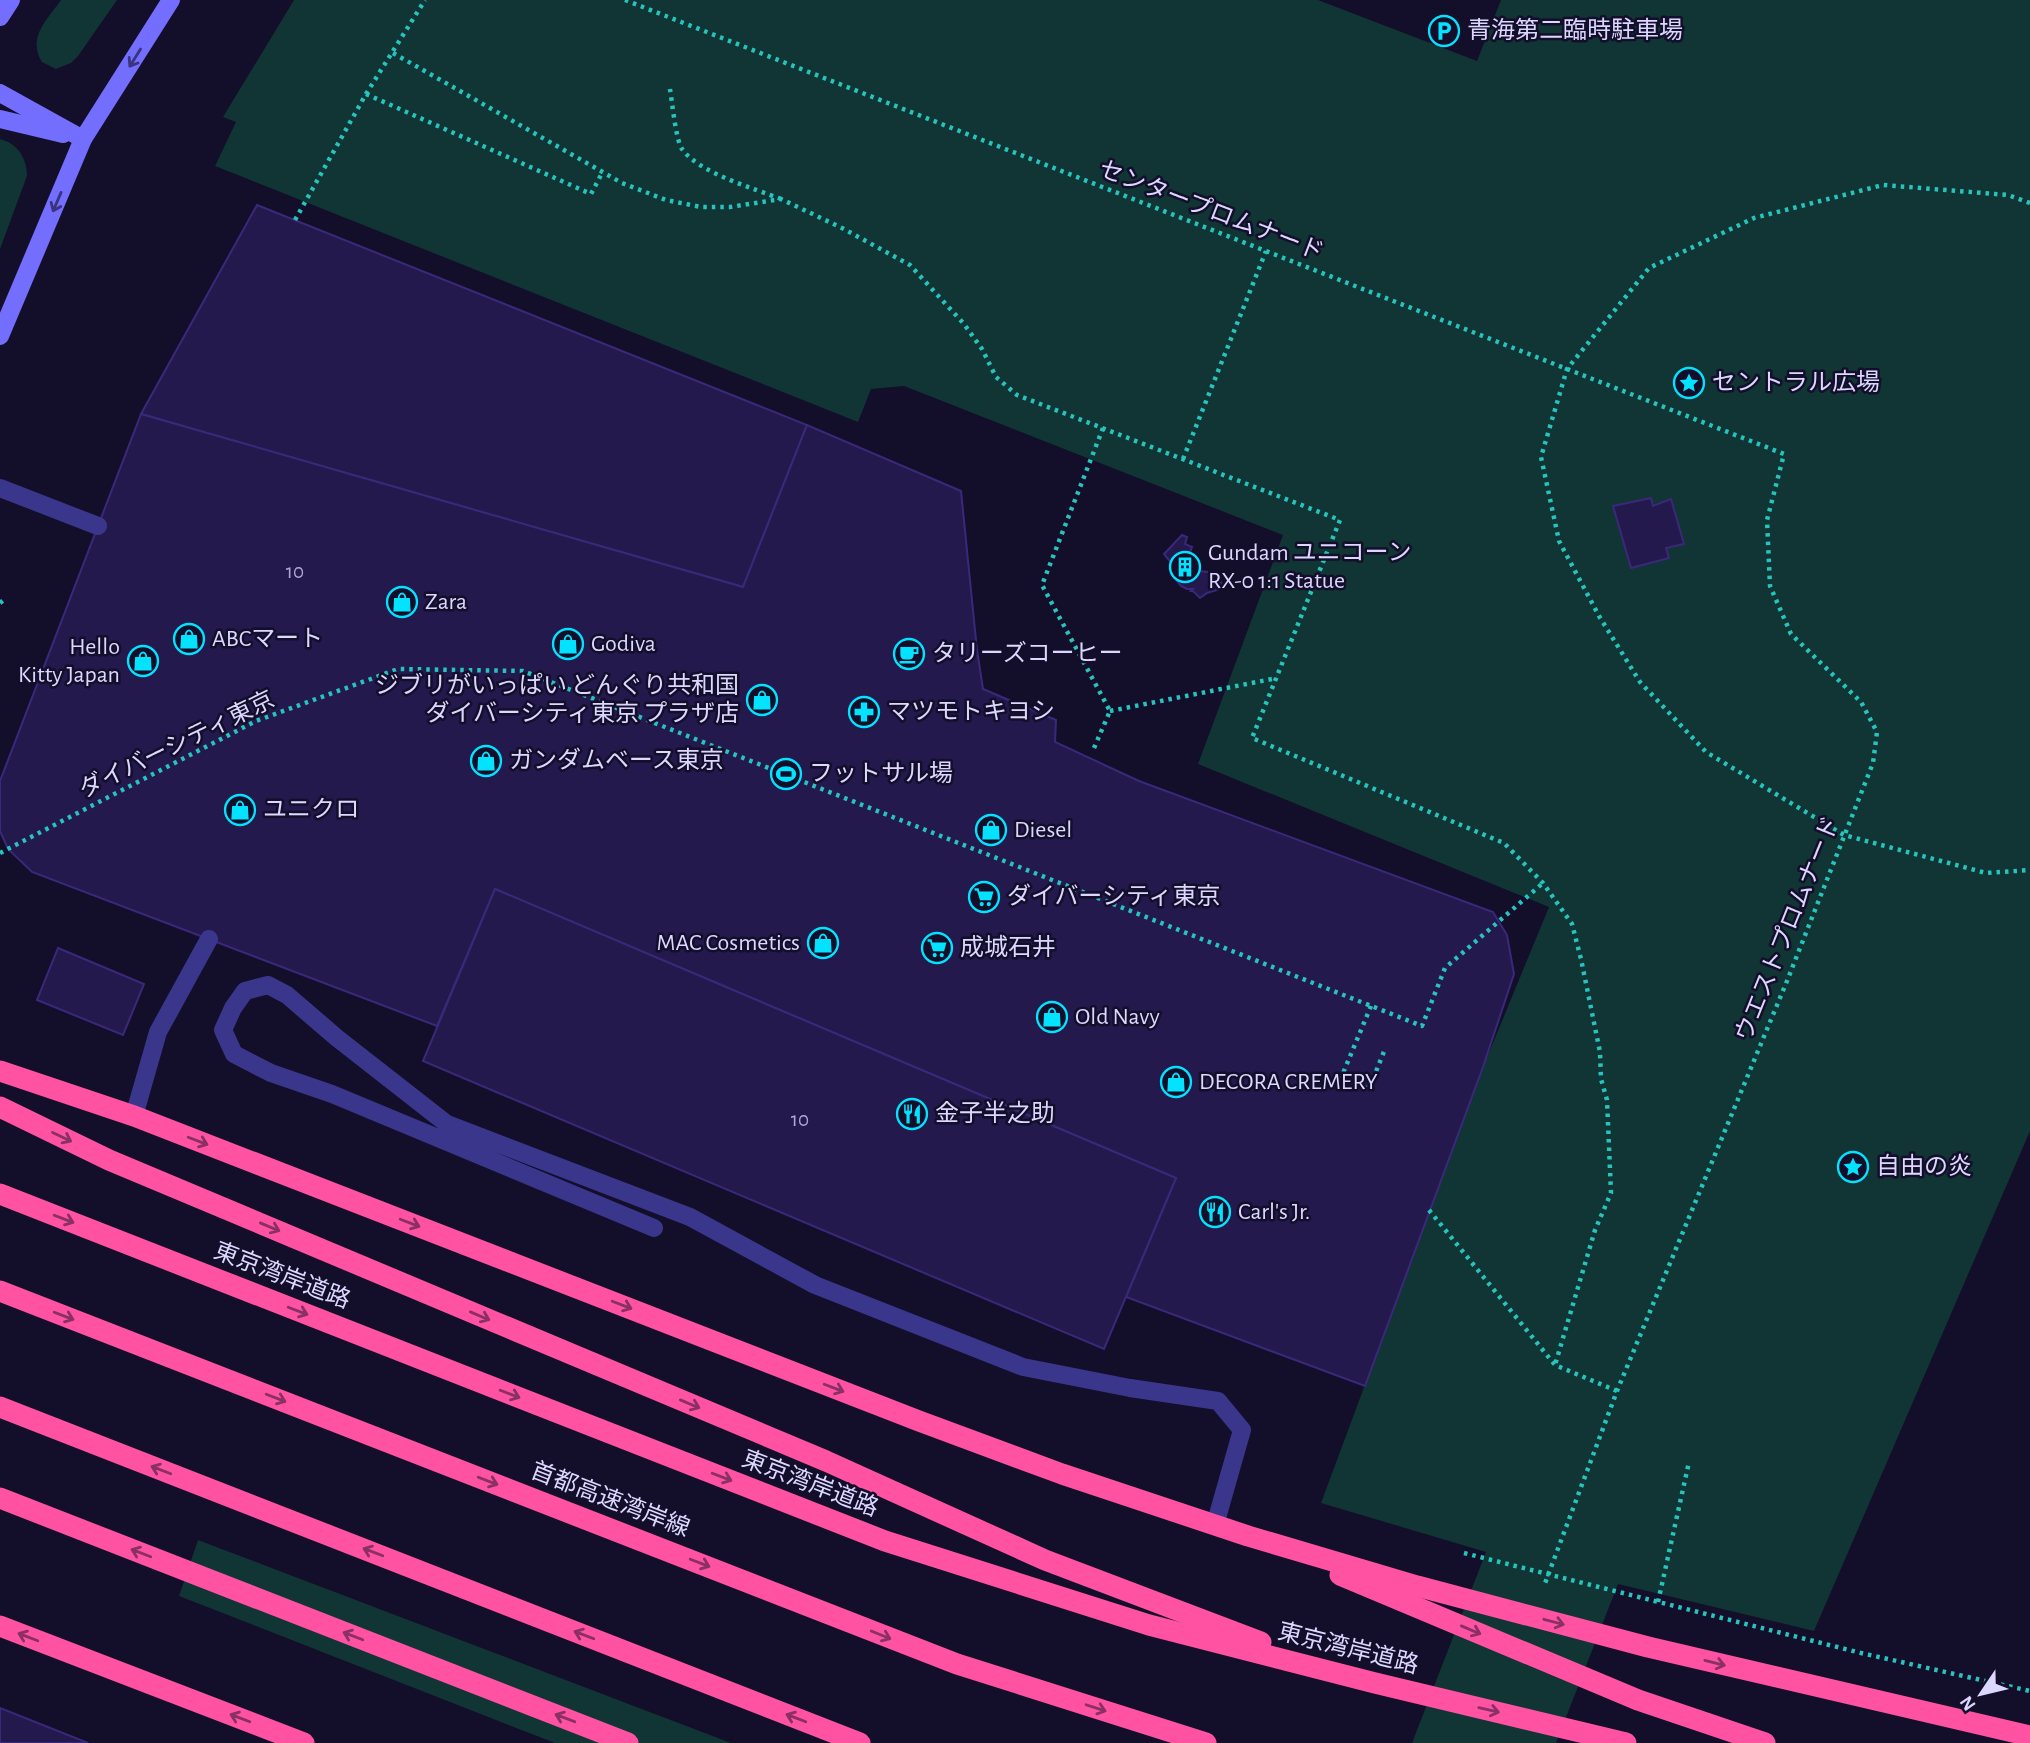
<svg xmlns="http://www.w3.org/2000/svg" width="2030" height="1743" viewBox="0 0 2030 1743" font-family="'Alegreya Sans','Noto Sans JP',sans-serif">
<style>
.green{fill:#113434}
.building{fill:#24194c;stroke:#3a297a;stroke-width:2}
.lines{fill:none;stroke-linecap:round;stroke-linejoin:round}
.path{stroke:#26c4bd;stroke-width:4.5;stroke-dasharray:3.5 5;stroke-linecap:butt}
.lane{stroke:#3a368c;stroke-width:18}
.secondary{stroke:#746eff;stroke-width:18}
.highway{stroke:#ff52a3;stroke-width:21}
.oneway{stroke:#3a347f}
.oneway2{stroke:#893066}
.labels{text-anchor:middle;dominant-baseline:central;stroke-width:5;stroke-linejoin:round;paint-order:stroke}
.number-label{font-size:21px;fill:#aea8d2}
.poi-label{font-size:24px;fill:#dcd7ff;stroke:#130e2a;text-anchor:start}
.street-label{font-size:24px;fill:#dcd7ff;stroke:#130e2a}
</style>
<rect width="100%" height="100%" fill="#130e2a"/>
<!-- green -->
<g class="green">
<path d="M61 0H117L78 56 71 63 56 69 42 62C27 37 47 20 61 0Z"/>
<polygon points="294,0 1318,0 1477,61 1501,0 2030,0 2030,1131 1814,1631 1618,1584 1556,1743 1412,1743 1486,1552 1321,1503 1483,1067 1549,907 1198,764 1283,535 904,386 871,389 858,422 215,166 236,122 223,117"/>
<path d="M0 139C17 143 27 158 27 176L0 249Z"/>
<polygon points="198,1540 731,1743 555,1743 179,1596"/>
</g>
<!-- building -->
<g class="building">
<polygon points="257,205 807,425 743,587 141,414"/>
<polygon points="141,414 743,587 807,425 961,491 977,650 983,689 1056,720 1055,742 1139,781 1493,912 1507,935 1514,974 1483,1067 1365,1386 1126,1297 1176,1178 495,889 437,1026 32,872 8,849 0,831 0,781"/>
<polygon points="1651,498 1653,506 1671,499 1684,544 1666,548 1669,558 1631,568 1613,506"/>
<polygon points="1182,535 1187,537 1185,544 1192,547 1189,555 1192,559 1190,561 1196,560 1200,566 1198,571 1208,572 1212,582 1221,582 1223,588 1207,593 1200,598 1193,591 1191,591 1193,589 1187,589 1181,586 1172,575 1170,568 1172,564 1164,554"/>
<polygon points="495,889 1176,1178 1104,1349 423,1061"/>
<polygon points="58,948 144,984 123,1035 37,1000"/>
<polygon points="0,1708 88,1743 0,1743"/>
</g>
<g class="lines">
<!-- path -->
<g class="path">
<polyline points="625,0 1784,454 1767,520 1770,586 1791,634 1861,702 1877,732 1873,763 1787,981 1617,1391 1544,1586"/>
<polyline points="393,53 622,183 666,200 701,207 730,207 781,199 842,228 910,265 964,324 982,349 996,377 1017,395 1340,520 1252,738 1504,843 1543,883 1572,924 1581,959 1600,1052 1601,1079 1607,1100 1611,1193 1595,1230 1555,1365"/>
<path d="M670 89C672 101 676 141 682 149 699 173 753 188 781 199"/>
<polyline points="366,94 591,194 602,173"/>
<polyline points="2030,203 2008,195 1883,185 1754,218 1649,268 1567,369 1541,457 1559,541 1599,616 1640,682 1706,752 1844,835 1986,873 2030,870"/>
<polyline points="295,220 366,94 425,0"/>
<polyline points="1183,459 1266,251"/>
<polyline points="0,603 6,598"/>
<polyline points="1110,711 1277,678"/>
<polyline points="1094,748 1110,711 1042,585 1103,428"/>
<polyline points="0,853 256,721 398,669 523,671 1422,1026 1445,968 1543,883"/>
<polyline points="1371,1006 1341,1078 1369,1089 1385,1049"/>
<polyline points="1429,1210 1555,1365 1617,1391"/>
<polyline points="1464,1553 1861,1653 2030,1691"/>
<polyline points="1658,1602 1689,1462"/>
</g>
<!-- lane -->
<g class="lane">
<polyline points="0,488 98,526"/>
<polyline points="134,1116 158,1032 209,939"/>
<polyline points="654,1228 332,1094 271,1073 234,1054 223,1030 233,1008 245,991 268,985 287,995 337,1038 447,1124 690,1217 815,1285 1023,1367 1130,1388 1218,1401 1242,1430 1215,1525"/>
</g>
<!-- secondary -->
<g class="secondary">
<polyline points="0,17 11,0"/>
<polyline points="0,93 83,139"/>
<polyline points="0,119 63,134"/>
<polyline points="0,336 83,139 171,0"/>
</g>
<!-- highway -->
<g class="highway">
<polyline points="0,1071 134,1116 919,1421 1062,1474 1248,1536 1417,1586 1648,1647 2030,1736"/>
<polyline points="0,1107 109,1160 826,1461 1045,1560 1261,1642"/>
<polyline points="0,1194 885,1541 1149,1625 1375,1683 1626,1743"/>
<polyline points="0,1291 957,1664 1206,1743"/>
<polyline points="0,1407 860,1743"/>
<polyline points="0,1498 628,1743"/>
<polyline points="1340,1575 1638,1700 1765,1743"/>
<polyline points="0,1626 304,1743"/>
</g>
</g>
<!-- one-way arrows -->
<defs><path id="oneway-shaft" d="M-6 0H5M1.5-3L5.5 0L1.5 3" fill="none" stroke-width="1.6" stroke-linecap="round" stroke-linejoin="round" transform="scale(1.75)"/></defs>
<g class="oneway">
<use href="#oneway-shaft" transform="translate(135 58) rotate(122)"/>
<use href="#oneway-shaft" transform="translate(57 202) rotate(113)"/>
</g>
<g class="oneway2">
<use href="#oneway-shaft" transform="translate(62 1137) rotate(26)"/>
<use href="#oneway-shaft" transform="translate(198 1141) rotate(21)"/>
<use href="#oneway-shaft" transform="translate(64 1219) rotate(21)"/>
<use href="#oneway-shaft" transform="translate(410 1223) rotate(21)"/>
<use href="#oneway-shaft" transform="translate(270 1227) rotate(23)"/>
<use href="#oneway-shaft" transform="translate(622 1305) rotate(21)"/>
<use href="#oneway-shaft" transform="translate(298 1311) rotate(21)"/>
<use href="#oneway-shaft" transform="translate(64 1316) rotate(21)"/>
<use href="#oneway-shaft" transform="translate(480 1316) rotate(23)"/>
<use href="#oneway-shaft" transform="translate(834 1388) rotate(21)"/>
<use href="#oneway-shaft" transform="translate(510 1394) rotate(21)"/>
<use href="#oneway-shaft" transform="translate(276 1398) rotate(21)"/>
<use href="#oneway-shaft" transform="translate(690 1404) rotate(23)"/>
<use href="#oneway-shaft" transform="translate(161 1470) rotate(-159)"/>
<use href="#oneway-shaft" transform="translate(722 1477) rotate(21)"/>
<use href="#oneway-shaft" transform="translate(488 1481) rotate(21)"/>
<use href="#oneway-shaft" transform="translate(373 1552) rotate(-159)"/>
<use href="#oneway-shaft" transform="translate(141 1553) rotate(-159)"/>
<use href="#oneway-shaft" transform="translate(700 1563) rotate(21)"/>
<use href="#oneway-shaft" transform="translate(1554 1622) rotate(15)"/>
<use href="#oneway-shaft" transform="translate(1471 1630) rotate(23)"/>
<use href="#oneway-shaft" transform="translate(584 1635) rotate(-159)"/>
<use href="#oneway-shaft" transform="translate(881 1635) rotate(22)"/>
<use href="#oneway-shaft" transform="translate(353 1636) rotate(-159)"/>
<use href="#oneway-shaft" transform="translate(28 1637) rotate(-159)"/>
<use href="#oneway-shaft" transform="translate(1715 1663) rotate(14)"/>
<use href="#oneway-shaft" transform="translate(1096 1708) rotate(18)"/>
<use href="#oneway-shaft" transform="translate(1489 1710) rotate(13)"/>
<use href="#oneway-shaft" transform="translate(240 1718) rotate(-159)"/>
<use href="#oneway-shaft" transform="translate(565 1718) rotate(-159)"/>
<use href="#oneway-shaft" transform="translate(796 1718) rotate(-159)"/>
</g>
<!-- icons -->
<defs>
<g id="parking-ring" transform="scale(1.575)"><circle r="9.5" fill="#130e2a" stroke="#03e2ff" stroke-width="1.5"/><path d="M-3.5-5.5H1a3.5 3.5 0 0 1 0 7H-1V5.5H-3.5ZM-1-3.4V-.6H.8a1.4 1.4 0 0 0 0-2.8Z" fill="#03e2ff"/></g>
<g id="sight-ring" transform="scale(1.575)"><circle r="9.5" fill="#130e2a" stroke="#03e2ff" stroke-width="1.5"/><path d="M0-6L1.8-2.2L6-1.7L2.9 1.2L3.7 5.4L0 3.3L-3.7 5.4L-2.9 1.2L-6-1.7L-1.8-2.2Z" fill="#03e2ff"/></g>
<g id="building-ring" transform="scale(1.575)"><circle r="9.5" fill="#130e2a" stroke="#03e2ff" stroke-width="1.5"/><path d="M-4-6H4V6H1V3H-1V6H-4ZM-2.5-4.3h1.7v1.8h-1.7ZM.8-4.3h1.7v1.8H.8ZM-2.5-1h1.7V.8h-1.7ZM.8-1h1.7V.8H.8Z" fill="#03e2ff"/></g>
<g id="shop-ring" transform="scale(1.575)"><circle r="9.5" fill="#130e2a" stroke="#03e2ff" stroke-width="1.5"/><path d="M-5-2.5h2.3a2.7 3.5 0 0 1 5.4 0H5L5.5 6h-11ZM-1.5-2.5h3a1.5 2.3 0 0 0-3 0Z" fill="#03e2ff"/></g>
<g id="cafe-ring" transform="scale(1.575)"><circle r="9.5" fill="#130e2a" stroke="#03e2ff" stroke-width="1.5"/><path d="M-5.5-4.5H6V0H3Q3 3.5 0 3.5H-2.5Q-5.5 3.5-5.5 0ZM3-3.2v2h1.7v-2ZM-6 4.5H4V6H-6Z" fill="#03e2ff"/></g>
<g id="pharmacy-ring" transform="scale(1.575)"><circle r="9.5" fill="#130e2a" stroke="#03e2ff" stroke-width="1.5"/><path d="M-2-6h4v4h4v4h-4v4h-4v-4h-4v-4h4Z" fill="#03e2ff"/></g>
<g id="stadium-ring" transform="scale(1.575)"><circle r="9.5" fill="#130e2a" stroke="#03e2ff" stroke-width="1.5"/><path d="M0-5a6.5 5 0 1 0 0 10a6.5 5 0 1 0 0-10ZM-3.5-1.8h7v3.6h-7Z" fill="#03e2ff"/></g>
<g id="supermarket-ring" transform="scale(1.575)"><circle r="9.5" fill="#130e2a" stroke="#03e2ff" stroke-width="1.5"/><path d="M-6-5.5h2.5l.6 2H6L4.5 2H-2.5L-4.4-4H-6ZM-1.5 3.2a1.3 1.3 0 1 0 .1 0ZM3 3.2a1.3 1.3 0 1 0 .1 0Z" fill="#03e2ff"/></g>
<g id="restaurant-ring" transform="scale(1.575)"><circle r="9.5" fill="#130e2a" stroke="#03e2ff" stroke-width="1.5"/><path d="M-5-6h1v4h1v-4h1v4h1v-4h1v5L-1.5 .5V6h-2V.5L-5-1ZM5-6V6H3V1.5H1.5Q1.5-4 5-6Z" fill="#03e2ff"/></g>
</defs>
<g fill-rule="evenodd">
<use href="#parking-ring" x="1444" y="31"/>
<use href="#sight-ring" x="1689" y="383"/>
<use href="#building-ring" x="1185" y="567"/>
<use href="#shop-ring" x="402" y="602"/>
<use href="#shop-ring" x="189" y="639"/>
<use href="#shop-ring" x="568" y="644"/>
<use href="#cafe-ring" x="909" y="654"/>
<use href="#shop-ring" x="143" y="661"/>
<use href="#shop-ring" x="762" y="700"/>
<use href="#pharmacy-ring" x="864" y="712"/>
<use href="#shop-ring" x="486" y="761"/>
<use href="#stadium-ring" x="786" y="774"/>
<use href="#shop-ring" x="240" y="810"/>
<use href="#shop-ring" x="991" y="830"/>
<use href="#supermarket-ring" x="984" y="897"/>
<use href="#shop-ring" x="823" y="943"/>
<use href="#supermarket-ring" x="937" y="948"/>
<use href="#shop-ring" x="1052" y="1017"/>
<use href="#shop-ring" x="1176" y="1082"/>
<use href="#restaurant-ring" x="912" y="1114"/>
<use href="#sight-ring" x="1853" y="1167"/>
<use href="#restaurant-ring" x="1215" y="1212"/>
</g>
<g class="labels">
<!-- number labels -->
<g class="number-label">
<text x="295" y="571">10</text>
<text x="800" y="1119">10</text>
</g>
<!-- poi labels -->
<g class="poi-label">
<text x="1467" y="31">青海第二臨時駐車場</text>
<text x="1712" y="383">セントラル広場</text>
<text x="1208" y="553">Gundam ユニコーン<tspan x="1208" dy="28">RX-0 1:1 Statue</tspan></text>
<text x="425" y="602">Zara</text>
<text x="212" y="639">ABCマート</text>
<text x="591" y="644">Godiva</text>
<text x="120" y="647" text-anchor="end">Hello<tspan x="120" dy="28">Kitty Japan</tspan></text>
<text x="932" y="654">タリーズコーヒー</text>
<text x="739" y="686" text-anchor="end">ジブリがいっぱい どんぐり共和国<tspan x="739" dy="28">ダイバーシティ東京 プラザ店</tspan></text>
<text x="887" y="712">マツモトキヨシ</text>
<text x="509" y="761">ガンダムベース東京</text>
<text x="809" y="774">フットサル場</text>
<text x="263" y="810">ユニクロ</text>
<text x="1014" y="830">Diesel</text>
<text x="1007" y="897">ダイバーシティ東京</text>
<text x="800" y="943" text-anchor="end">MAC Cosmetics</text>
<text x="960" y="948">成城石井</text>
<text x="1075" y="1017">Old Navy</text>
<text x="1199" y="1082">DECORA CREMERY</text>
<text x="935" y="1114">金子半之助</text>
<text x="1876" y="1167">自由の炎</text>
<text x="1238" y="1212">Carl's Jr.</text>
</g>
<!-- street labels -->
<g class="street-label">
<text transform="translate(1211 211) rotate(21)">センタープロムナード</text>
<text transform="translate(177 745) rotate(-26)">ダイバーシティ東京</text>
<text transform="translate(1788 929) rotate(-68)">ウエストプロムナード</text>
<text transform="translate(282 1276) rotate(21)">東京湾岸道路</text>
<text transform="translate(810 1484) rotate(21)">東京湾岸道路</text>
<text transform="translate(610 1500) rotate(21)">首都高速湾岸線</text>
<text transform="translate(1348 1649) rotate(14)">東京湾岸道路</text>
</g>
</g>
<!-- north arrow -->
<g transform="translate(1981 1694) rotate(235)" stroke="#130e2a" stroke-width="5" paint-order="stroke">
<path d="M0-5L12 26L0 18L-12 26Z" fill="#dcd7ff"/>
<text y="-10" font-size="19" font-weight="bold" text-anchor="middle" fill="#dcd7ff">N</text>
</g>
</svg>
